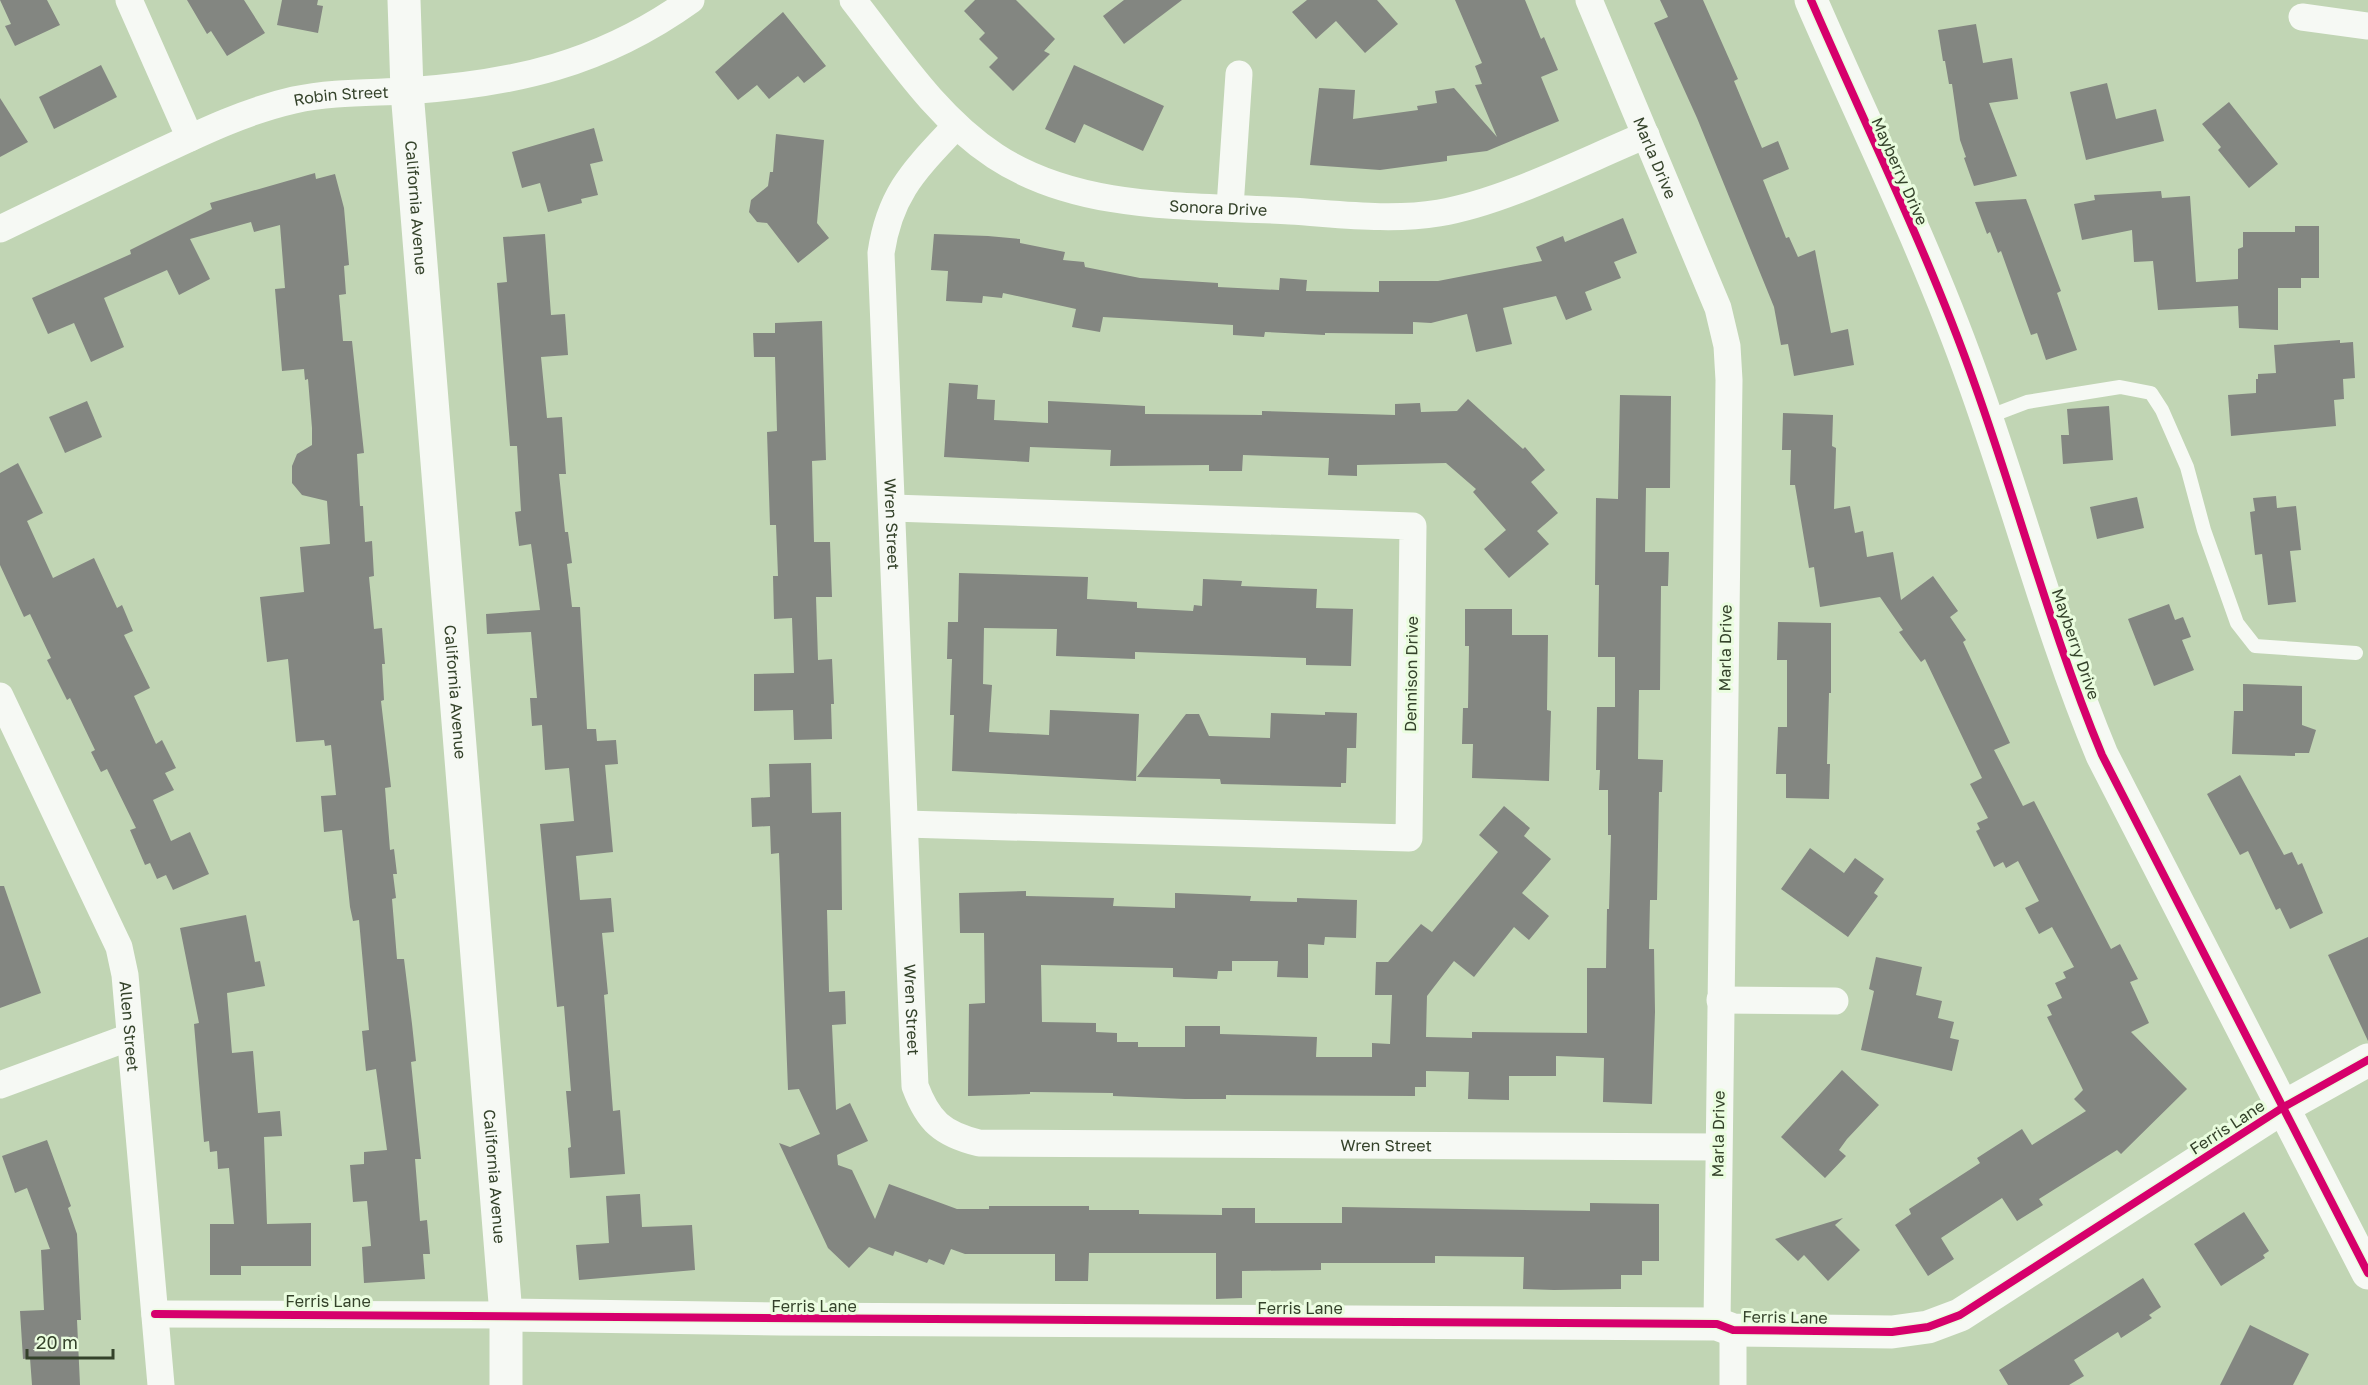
<svg xmlns="http://www.w3.org/2000/svg" width="2368" height="1385" viewBox="0 0 2368 1385" font-family="'Golos Text',sans-serif">
<style>
.building{fill:#838681}
.lines{fill:none;stroke-linecap:round;stroke-linejoin:round}
.service{stroke:#f6f9f4;stroke-width:14}
.minor{stroke:#f6f9f4;stroke-width:27}
.tertiary{stroke:#f6f9f4;stroke-width:33}
.secondary{stroke:#f6f9f4;stroke-width:33}
.cycleway-casing{stroke:#eafddf;stroke-width:11}
.cycleway{stroke:#d6006c;stroke-width:8}
.labels{text-anchor:middle;dominant-baseline:central;stroke-width:6;stroke-linejoin:round;paint-order:stroke}
.street-label{font-size:16px;fill:#34422a;stroke:#eafddf}
</style>
<rect width="100%" height="100%" fill="#c1d5b4"/>
<!-- building -->
<g class="building">
<polygon points="0,0 47,0 60,25 15,46 5,26 11,24"/>
<polygon points="187,0 244,0 265,33 227,56 211,31 207,34"/>
<polygon points="282,0 318,0 317,5 323,6 318,33 277,25"/>
<polygon points="975,0 1016,0 1055,39 1044,51 1050,54 1013,91 989,67 998,58 979,39 985,33 964,11"/>
<polygon points="1124,0 1182,0 1124,44 1103,16"/>
<polygon points="1307,0 1377,0 1398,24 1365,53 1336,21 1316,39 1292,12"/>
<polygon points="1455,0 1525,0 1541,39 1544,37 1558,70 1541,77 1559,121 1487,151 1447,156 1447,161 1380,170 1310,165 1319,88 1355,90 1353,119 1418,110 1417,106 1437,103 1435,91 1454,88 1497,137 1475,85 1482,84 1475,66 1482,63"/>
<polygon points="1660,0 1703,0 1738,79 1734,81 1762,148 1778,141 1789,169 1763,180 1786,238 1789,237 1798,257 1815,250 1831,333 1848,329 1854,365 1794,376 1788,344 1781,345 1774,307 1697,118 1654,23 1668,17"/>
<polygon points="783,12 826,66 804,83 798,76 769,99 757,85 738,100 715,72"/>
<polygon points="1976,24 1983,63 2012,58 2018,99 1989,103 2017,176 1974,186 1964,158 1966,157 1960,140 1952,84 1949,84 1945,61 1943,61 1938,30"/>
<polygon points="101,65 117,97 54,129 39,97"/>
<polygon points="1074,65 1164,106 1143,151 1084,124 1075,143 1045,129"/>
<polygon points="2107,83 2116,119 2156,109 2164,141 2086,160 2070,92"/>
<polygon points="0,98 28,142 0,157"/>
<polygon points="2229,102 2278,164 2249,188 2218,150 2221,147 2202,124"/>
<polygon points="594,128 603,161 590,164 598,195 581,199 582,203 548,212 540,183 522,188 512,152"/>
<polygon points="776,134 824,140 817,223 829,238 798,263 767,223 757,222 749,212 751,200 768,186 770,172 773,172"/>
<polygon points="315,173 316,179 335,174 344,208 349,265 344,266 346,294 339,295 343,341 352,341 364,453 357,454 360,506 363,506 365,542 372,541 374,576 369,577 374,629 382,628 385,664 382,664 384,700 381,701 391,787 385,788 390,850 394,849 397,874 393,874 396,898 392,899 397,959 404,959 412,1024 416,1061 411,1062 421,1159 415,1159 420,1221 427,1220 430,1254 423,1254 425,1279 364,1283 362,1247 371,1246 367,1201 353,1202 350,1165 364,1164 364,1152 387,1150 376,1069 366,1071 362,1031 369,1030 359,920 353,921 350,907 342,830 324,832 321,796 336,795 331,745 325,746 324,740 296,742 288,659 267,662 260,597 304,592 300,547 330,544 327,501 302,495 292,483 292,466 297,454 312,445 312,428 308,379 305,380 304,369 282,371 275,289 285,288 280,225 254,232 251,222 190,239 210,279 179,295 167,270 104,298 124,347 91,362 74,323 48,334 32,298 131,254 130,250 212,209 210,203"/>
<polygon points="2161,191 2162,198 2190,196 2196,282 2238,279 2238,249 2243,247 2243,232 2295,232 2295,226 2319,226 2319,278 2301,278 2301,288 2278,288 2278,330 2239,328 2238,306 2158,310 2153,261 2134,262 2132,230 2082,240 2074,204 2095,200 2094,195"/>
<polygon points="2026,199 2061,291 2057,293 2077,350 2046,360 2037,333 2031,335 2001,251 1998,253 1990,232 1987,234 1975,202"/>
<polygon points="1623,218 1637,253 1614,262 1621,278 1585,292 1592,310 1566,320 1556,296 1503,308 1512,344 1476,352 1467,314 1431,323 1413,322 1413,334 1325,333 1325,335 1265,332 1264,337 1233,335 1233,325 1103,317 1100,332 1072,327 1076,309 1003,293 1002,298 983,296 982,303 946,301 948,271 931,270 934,234 988,236 1020,239 1020,243 1065,252 1063,260 1084,262 1085,267 1140,278 1218,283 1218,287 1279,290 1280,278 1307,280 1306,291 1379,292 1379,281 1438,281 1542,261 1536,247 1563,236 1565,242"/>
<polygon points="545,234 551,315 565,314 568,355 541,357 547,418 562,417 566,474 559,474 565,532 568,532 572,563 567,564 572,607 580,607 587,729 596,729 597,741 616,740 618,764 605,765 613,852 576,856 580,900 611,898 614,932 602,933 608,994 604,995 613,1111 620,1110 625,1174 570,1178 568,1148 571,1147 566,1091 571,1091 564,1006 557,1007 540,824 574,821 569,768 545,770 542,725 532,726 530,698 537,698 531,632 487,634 486,614 540,610 531,544 519,546 515,512 521,511 517,446 510,446 497,283 507,282 503,237"/>
<polygon points="822,321 826,460 812,461 814,542 830,542 832,597 816,597 818,660 832,659 834,704 831,704 832,739 794,740 793,710 754,711 754,674 794,673 792,618 774,619 773,576 778,576 776,525 770,525 767,432 777,431 775,357 754,357 753,333 775,333 775,323"/>
<polygon points="2340,340 2340,343 2353,342 2355,378 2343,379 2344,399 2334,400 2336,426 2231,436 2228,395 2256,393 2256,379 2258,379 2258,374 2276,373 2274,345"/>
<polygon points="949,383 978,385 977,399 995,400 994,420 1048,423 1048,401 1145,406 1145,414 1262,415 1262,411 1395,415 1395,404 1420,403 1421,412 1457,411 1468,399 1523,449 1525,447 1545,470 1531,482 1558,513 1537,531 1549,544 1509,578 1484,549 1506,530 1473,492 1476,489 1446,463 1357,465 1357,476 1328,475 1329,458 1243,455 1242,471 1209,471 1209,465 1110,466 1111,450 1030,447 1029,462 944,457"/>
<polygon points="1620,395 1671,396 1670,488 1646,488 1645,552 1669,552 1668,586 1661,586 1660,690 1639,690 1638,759 1663,760 1662,792 1659,792 1657,900 1650,900 1649,949 1654,949 1655,1012 1652,1104 1603,1102 1604,1058 1556,1056 1556,1076 1509,1076 1509,1100 1468,1099 1469,1072 1426,1071 1426,1087 1415,1087 1415,1096 1226,1095 1226,1099 1185,1099 1113,1096 1113,1093 1030,1092 1030,1094 968,1096 969,1004 985,1003 984,933 960,933 959,893 1026,891 1026,896 1114,898 1113,906 1175,908 1175,893 1251,896 1250,901 1297,902 1297,898 1357,900 1356,938 1325,937 1324,945 1308,944 1308,978 1277,977 1278,961 1232,961 1232,971 1218,971 1217,979 1173,977 1173,968 1041,965 1042,1022 1096,1023 1096,1032 1117,1033 1117,1042 1138,1042 1138,1047 1185,1047 1185,1026 1220,1026 1220,1034 1317,1037 1316,1057 1372,1057 1372,1043 1390,1044 1392,995 1375,995 1376,962 1388,962 1421,924 1432,932 1498,852 1479,835 1504,806 1530,828 1524,836 1551,859 1522,893 1549,916 1529,940 1514,927 1474,977 1454,961 1427,996 1426,1037 1472,1038 1472,1032 1587,1033 1587,968 1606,968 1607,909 1609,909 1611,835 1608,835 1608,790 1599,790 1600,770 1596,770 1597,707 1615,707 1615,657 1598,657 1599,585 1595,585 1596,498 1618,499"/>
<polygon points="87,401 102,437 65,453 49,417"/>
<polygon points="2109,406 2113,460 2063,464 2061,435 2069,435 2067,409"/>
<polygon points="1783,413 1833,415 1832,446 1836,448 1834,509 1850,506 1855,533 1863,531 1867,557 1893,552 1901,600 1933,576 1958,611 1950,617 1966,640 1963,642 2010,743 1994,750 2023,806 2034,801 2111,949 2120,944 2138,979 2130,982 2149,1023 2131,1032 2187,1089 2121,1154 2117,1150 2039,1199 2043,1205 2017,1221 2002,1198 1941,1238 1954,1259 1928,1276 1895,1225 1911,1214 1909,1209 1980,1163 1977,1158 2022,1129 2032,1145 2086,1111 2074,1099 2083,1090 2047,1017 2052,1015 2047,1005 2062,998 2055,983 2066,978 2063,972 2074,967 2052,927 2039,934 2025,908 2039,901 2018,861 2006,868 2003,862 1994,867 1976,831 1980,829 1977,823 1988,818 1970,784 1982,778 1925,659 1921,662 1899,632 1903,630 1880,597 1820,607 1814,567 1809,568 1795,485 1790,485 1791,450 1782,450"/>
<polygon points="18,463 43,513 27,521 53,578 94,558 117,608 122,605 133,631 124,635 150,688 134,696 156,744 162,740 176,768 165,773 174,790 153,800 171,841 190,832 209,874 173,890 166,875 157,879 150,863 145,865 130,830 136,828 107,769 101,772 91,752 95,750 70,698 67,700 47,660 51,658 30,614 24,617 0,565 0,473"/>
<polygon points="2276,496 2277,508 2296,506 2301,550 2290,551 2296,602 2268,605 2262,554 2255,555 2250,512 2255,511 2253,498"/>
<polygon points="2137,497 2144,528 2097,539 2090,507"/>
<polygon points="959,573 1088,577 1087,599 1137,602 1137,608 1193,611 1194,605 1202,606 1203,579 1242,581 1241,586 1317,589 1316,608 1353,609 1351,666 1306,665 1306,658 1135,652 1135,659 1056,656 1057,629 984,628 983,684 992,685 989,732 1049,735 1050,710 1139,714 1136,781 952,771 954,715 950,715 952,659 947,659 948,622 958,622"/>
<polygon points="2169,604 2175,620 2183,617 2191,637 2182,640 2194,670 2154,686 2128,619"/>
<polygon points="1465,609 1512,609 1512,635 1548,635 1547,710 1551,711 1549,781 1472,778 1473,744 1462,744 1463,708 1468,708 1469,646 1465,646"/>
<polygon points="1778,622 1831,623 1831,693 1829,693 1827,764 1830,764 1829,799 1786,798 1786,774 1776,774 1778,727 1787,727 1787,660 1777,660"/>
<polygon points="2243,684 2302,686 2302,725 2316,730 2309,753 2295,753 2295,756 2232,754 2234,711 2243,711"/>
<polygon points="1325,712 1357,713 1356,748 1347,748 1346,783 1341,783 1341,787 1221,784 1220,779 1137,777 1186,714 1199,714 1209,736 1270,738 1271,713 1325,715"/>
<polygon points="811,763 812,813 841,812 842,910 827,910 829,992 845,991 846,1024 832,1025 836,1110 850,1103 868,1141 837,1155 838,1165 852,1170 875,1219 889,1184 957,1209 989,1209 989,1206 1089,1206 1089,1210 1139,1210 1139,1214 1222,1215 1222,1208 1255,1208 1255,1223 1342,1223 1342,1207 1590,1211 1590,1203 1659,1204 1659,1261 1642,1261 1642,1275 1621,1275 1621,1289 1554,1290 1523,1289 1524,1257 1435,1256 1435,1263 1321,1263 1321,1270 1242,1271 1242,1298 1216,1299 1216,1253 1089,1253 1088,1281 1055,1281 1055,1254 965,1254 951,1249 944,1265 929,1259 927,1263 895,1251 893,1256 869,1247 849,1268 828,1248 779,1143 790,1147 820,1134 799,1089 788,1090 779,853 771,854 770,826 752,827 751,798 770,797 769,764"/>
<polygon points="2240,775 2284,855 2292,852 2298,865 2302,863 2323,913 2290,929 2280,908 2276,910 2248,851 2240,855 2207,794"/>
<polygon points="1810,848 1844,873 1855,858 1884,879 1874,893 1878,896 1848,937 1781,889"/>
<polygon points="0,886 4,886 41,993 0,1008"/>
<polygon points="246,915 255,962 260,961 265,986 227,993 232,1053 253,1051 258,1113 280,1111 282,1136 264,1137 267,1224 311,1223 311,1266 241,1266 241,1275 210,1275 210,1224 234,1224 229,1168 218,1169 217,1151 210,1152 209,1141 204,1142 194,1024 199,1023 180,928"/>
<polygon points="2368,937 2368,1041 2328,955"/>
<polygon points="1876,957 1922,967 1916,995 1942,1001 1938,1018 1954,1022 1950,1038 1959,1040 1952,1071 1861,1050 1874,991 1869,989"/>
<polygon points="1842,1070 1879,1105 1847,1139 1839,1150 1846,1156 1825,1178 1781,1137"/>
<polygon points="47,1140 71,1206 68,1208 77,1234 81,1320 77,1320 80,1385 32,1385 30,1358 23,1359 20,1311 44,1310 41,1250 50,1249 27,1188 15,1193 2,1156"/>
<polygon points="640,1194 642,1227 692,1225 695,1270 579,1280 576,1245 609,1243 606,1196"/>
<polygon points="2244,1212 2269,1251 2263,1255 2265,1258 2221,1286 2194,1244"/>
<polygon points="1843,1218 1835,1225 1860,1250 1828,1281 1804,1255 1798,1261 1775,1239"/>
<polygon points="2143,1278 2161,1307 2149,1315 2152,1318 2121,1338 2118,1332 2074,1360 2084,1376 2069,1385 2008,1385 1999,1370"/>
<polygon points="2250,1325 2309,1354 2293,1385 2220,1385"/>
</g>
<g class="lines">
<!-- service -->
<polyline class="service" points="1985,418 2027,402 2120,387 2151,393 2162,410 2187,467 2204,530 2237,623 2255,646 2356,653"/>
<!-- minor -->
<g class="minor">
<polyline points="129,0 190,138"/>
<path id="s1" d="M853 0C896 55 936 117 995 156 1080 212 1192 205 1290 211 1339 214 1390 221 1439 213 1505 202 1583 161 1646 135"/>
<path id="s2" d="M1589 0 1718 308 1727 346 1729 380 1717 1324"/>
<polyline points="2302,17 2368,26"/>
<path id="s3" d="M956 126C916 169 890 192 881 253L915 1086C928 1121 942 1134 979 1143L1718 1147"/>
<polyline points="1230,207 1239,74"/>
<path id="s4" d="M0 229C48 206 95 183 143 160 192 137 241 112 294 100 331 92 369 93 407 91 514 84 602 64 691 0"/>
<polyline points="893,508 1413,526 1409,838 905,824"/>
<path id="s5" d="M0 696 119 947 125 975 161 1385"/>
<polyline points="1720,1000 1835,1001"/>
<polyline points="0,1085 130,1037"/>
<polyline points="155,1314 506,1315"/>
<polyline points="1733,1385 1733,1330"/>
</g>
<!-- tertiary -->
<g class="tertiary">
<path id="s6" d="M404 0 407 91 506 1315V1385"/>
<polyline points="506,1315 781,1319 1717,1324 1733,1330 1892,1332 1928,1327 1960,1315 2282,1108 2368,1060"/>
</g>
<!-- secondary -->
<path class="secondary" d="M1811 0C1866 127 1929 254 1975 385 2019 508 2052 635 2102 755L2368 1273"/>
<!-- cycleway casing -->
<g class="cycleway-casing">
<g id="cycleway">
<path d="M1811 0C1866 127 1929 254 1975 385 2019 508 2052 635 2102 755L2368 1273"/>
<polyline points="155,1314 1717,1324 1733,1330 1892,1332 1928,1327 1960,1315 2282,1108 2368,1060"/>
</g>
</g>
<!-- cycleway -->
<use href="#cycleway" class="cycleway"/>
</g>
<g class="labels">
<!-- street labels -->
<g class="street-label">
<text stroke="none"><textPath href="#s4" startOffset="369">Robin Street</textPath></text>
<text stroke="none"><textPath href="#s2" startOffset="171">Marla Drive</textPath></text>
<text transform="translate(1900 171) rotate(66)">Mayberry Drive</text>
<text stroke="none"><textPath href="#s1" startOffset="444">Sonora Drive</textPath></text>
<text stroke="none"><textPath href="#s6" startOffset="208">California Avenue</textPath></text>
<text stroke="none"><textPath href="#s3" startOffset="422">Wren Street</textPath></text>
<text transform="translate(2076 644) rotate(71)">Mayberry Drive</text>
<text transform="translate(1725 648) rotate(-89)">Marla Drive</text>
<text transform="translate(1411 674) rotate(-89)">Dennison Drive</text>
<text stroke="none"><textPath href="#s6" startOffset="694">California Avenue</textPath></text>
<text stroke="none"><textPath href="#s3" startOffset="908">Wren Street</textPath></text>
<text stroke="none"><textPath href="#s5" startOffset="358">Allen Street</textPath></text>
<text transform="translate(2227 1127) rotate(-33)">Ferris Lane</text>
<text transform="translate(1718 1134) rotate(-89)">Marla Drive</text>
<text stroke="none"><textPath href="#s3" startOffset="1482">Wren Street</textPath></text>
<text stroke="none"><textPath href="#s6" startOffset="1180">California Avenue</textPath></text>
<text x="328" y="1301">Ferris Lane</text>
<text x="814" y="1306">Ferris Lane</text>
<text x="1300" y="1308">Ferris Lane</text>
<text transform="translate(1785 1317) rotate(1)">Ferris Lane</text>
</g>
</g>
<!-- scale -->
<path d="M27 1349v9h86v-9" fill="none" stroke="#34422a" stroke-width="3"/>
<text x="36" y="1349" font-size="18" fill="#34422a" stroke="#eafddf" stroke-width="4.5" paint-order="stroke">20 m</text>
</svg>
